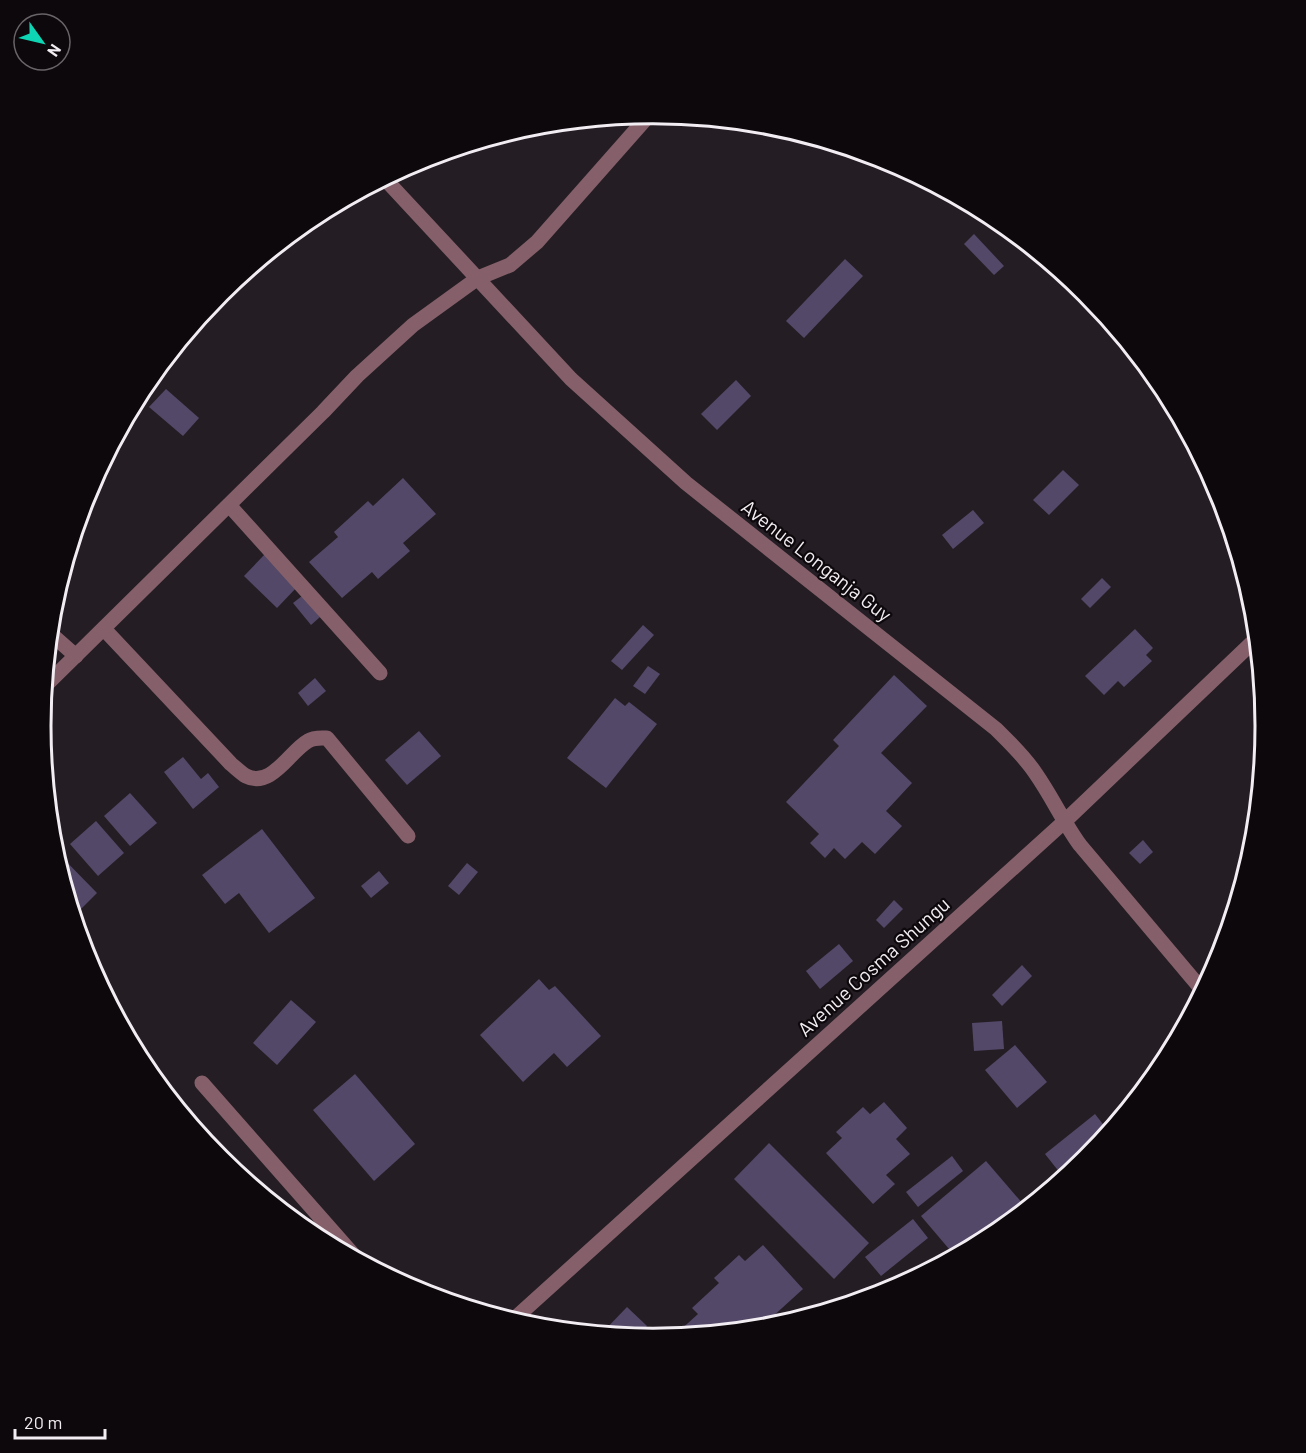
<svg xmlns="http://www.w3.org/2000/svg" width="1306" height="1453" viewBox="0 0 1306 1453" font-family="Barlow,sans-serif">
<style>
.building{fill:#534868}
.lines{fill:none;stroke-linecap:round;stroke-linejoin:round}
.lane{stroke:#85606a;stroke-width:15}
.street{stroke:#85606a;stroke-width:15}
.labels{text-anchor:middle;dominant-baseline:central;stroke-width:4.5;stroke-linejoin:round;paint-order:stroke}
.street-label{font-size:20px;fill:#f2edf2;stroke:#0c080b}
.rim{fill:none;stroke:#f2edf2;stroke-width:3}
</style>
<rect width="100%" height="100%" fill="#251d24"/>
<!-- building -->
<g class="building">
<polygon points="974,234 1004,266 994,275 964,244"/>
<polygon points="845,259 863,276 804,338 786,321"/>
<polygon points="736,380 751,396 717,430 701,414"/>
<polygon points="166,389 199,418 183,436 149,407"/>
<polygon points="1063,470 1079,485 1049,515 1033,500"/>
<polygon points="403,478 436,514 403,543 410,551 378,579 372,572 342,598 309,562 338,537 334,532 368,501 373,506"/>
<polygon points="973,510 984,523 953,549 942,535"/>
<polygon points="265,554 298,586 277,608 244,576"/>
<polygon points="1102,578 1111,587 1090,608 1081,599"/>
<polygon points="302,596 320,617 311,625 293,603"/>
<polygon points="643,625 654,635 622,670 611,661"/>
<polygon points="1135,629 1153,648 1146,655 1152,661 1124,687 1118,681 1104,695 1085,676"/>
<polygon points="648,666 660,674 645,694 633,686"/>
<polygon points="894,675 927,706 881,753 912,783 886,811 902,826 875,854 862,842 845,859 834,848 825,858 810,843 819,834 786,802 839,746 833,740"/>
<polygon points="315,678 326,691 308,706 298,693"/>
<polygon points="615,698 625,706 629,702 657,724 606,788 567,758"/>
<polygon points="419,731 441,756 407,785 385,760"/>
<polygon points="183,757 201,779 208,773 219,787 193,809 164,772"/>
<polygon points="130,793 157,823 130,846 104,816"/>
<polygon points="96,821 124,853 98,876 70,844"/>
<polygon points="262,829 315,898 269,933 239,893 225,904 202,875"/>
<polygon points="1143,840 1153,852 1140,864 1129,853"/>
<polygon points="53,848 97,893 74,916 68,896"/>
<polygon points="467,863 478,872 459,895 448,886"/>
<polygon points="379,871 389,883 371,898 361,886"/>
<polygon points="894,900 903,909 884,928 876,920"/>
<polygon points="839,944 853,961 820,989 806,971"/>
<polygon points="1022,965 1032,976 1002,1006 992,995"/>
<polygon points="539,979 549,990 555,986 601,1036 567,1067 554,1053 523,1082 480,1035"/>
<polygon points="291,1000 316,1022 277,1065 253,1043"/>
<polygon points="1002,1021 1004,1049 974,1051 972,1023"/>
<polygon points="1015,1045 1047,1082 1017,1108 985,1070"/>
<polygon points="355,1074 415,1144 374,1181 313,1110"/>
<polygon points="884,1102 907,1128 896,1139 910,1154 886,1175 895,1184 873,1204 826,1153 842,1138 836,1132 863,1107 870,1114"/>
<polygon points="1095,1114 1109,1132 1086,1160 1064,1178 1045,1154"/>
<polygon points="769,1143 869,1243 834,1279 734,1179"/>
<polygon points="952,1156 963,1171 918,1207 906,1192"/>
<polygon points="986,1161 1023,1204 976,1245 955,1256 921,1216"/>
<polygon points="913,1219 928,1238 881,1276 865,1257"/>
<polygon points="763,1245 803,1289 759,1329 680,1336 677,1333 698,1314 692,1308 719,1283 714,1278 739,1255 745,1261"/>
<polygon points="627,1307 647,1326 636,1337 601,1334"/>
</g>
<g class="lines">
<!-- lane -->
<polyline class="lane" points="229,505 380,673"/>
<!-- street -->
<g class="street">
<path d="M385 179 571 379 686 483 996 729C1010 743 1025 757 1036 774 1052 797 1064 823 1080 845L1203 991"/>
<path d="M104 629 231 764C236 768 241 773 246 776 271 789 290 751 308 741 314 737 321 738 327 738L408 836"/>
<polyline points="50,633 76,656"/>
<polyline points="44,687 323,412 357,376 413,325 478,278 510,265 537,242 650,114"/>
<polyline points="202,1083 357,1259"/>
<polyline points="512,1321 1065,821 1257,638"/>
</g>
</g>
<g class="labels">
<!-- street labels -->
<g class="street-label">
<text transform="translate(817 560) rotate(38)">Avenue Longanja Guy</text>
<text transform="translate(873 966) rotate(-42)">Avenue Cosma Shungu</text>
</g>
</g>
<!-- crop -->
<path d="M0 0H1306V1453H0ZM51 726a602 602 0 1 1 1204 0a602 602 0 1 1-1204 0Z" fill="#0c080b" fill-rule="evenodd"/>
<path class="rim" d="M51 726a602 602 0 1 1 1204 0a602 602 0 1 1-1204 0Z"/>
<!-- north arrow -->
<g transform="translate(42 42) rotate(124)"><circle r="28" fill="#0c080b" stroke="#686467" stroke-width="1.5"/>
<path d="M0-4.5L10 22L0 15L-10 22Z" fill="#0ed5b4"/>
<text y="-9" font-size="16" font-weight="bold" text-anchor="middle" fill="#f2edf2">N</text>
</g>
<!-- scale -->
<path d="M15 1429v9h90v-9" fill="none" stroke="#f2edf2" stroke-width="3"/>
<text x="24" y="1429" font-size="18" fill="#f2edf2" stroke="#0c080b" stroke-width="4.5" paint-order="stroke">20 m</text>
</svg>
